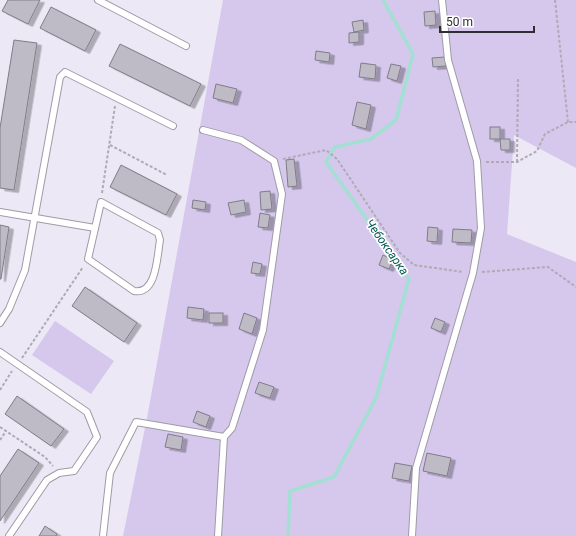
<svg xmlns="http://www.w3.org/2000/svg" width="576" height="536" viewBox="0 0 576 536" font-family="Roboto,sans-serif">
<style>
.green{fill:#d5c8ec}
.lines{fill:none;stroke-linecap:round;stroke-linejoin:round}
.stream{stroke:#a3e0d3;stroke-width:3.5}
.building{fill:#bebac6;stroke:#807c88;filter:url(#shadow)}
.service-casing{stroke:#9f9ba7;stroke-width:8}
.path{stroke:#aeabb5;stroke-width:2;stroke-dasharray:3 2;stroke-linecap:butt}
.service{stroke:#fff;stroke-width:6}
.labels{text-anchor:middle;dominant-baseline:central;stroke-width:3.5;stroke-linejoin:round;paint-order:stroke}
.water-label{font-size:12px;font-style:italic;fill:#025a4f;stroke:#fff}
</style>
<defs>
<filter id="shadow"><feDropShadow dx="4.5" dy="2.5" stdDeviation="0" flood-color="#0004"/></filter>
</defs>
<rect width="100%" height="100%" fill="#ece8f5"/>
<!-- green -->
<g class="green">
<polygon points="223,0 576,0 576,168 514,135 507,234 576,262 576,536 123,536 147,418"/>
<polygon points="55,321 114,361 91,394 32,355"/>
</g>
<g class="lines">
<!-- stream -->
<polyline class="stream" points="288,536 290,491 334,477 376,398 409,279 326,162 335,147 371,139 396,120 413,54 383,0"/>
</g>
<!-- building -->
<g class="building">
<polygon points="8,0 40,0 28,24 2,11"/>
<polygon points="51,7 96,30 85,51 40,28"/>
<polygon points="435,11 436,25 425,26 424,12"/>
<polygon points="363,20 364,30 354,32 352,22"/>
<polygon points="359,32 359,42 349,43 349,33"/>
<polygon points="14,40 37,43 14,190 0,188 0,128"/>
<polygon points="120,44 201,84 190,106 109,66"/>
<polygon points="316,51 330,53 329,62 315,60"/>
<polygon points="445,57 446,66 433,67 432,58"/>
<polygon points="361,63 376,65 375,79 359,77"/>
<polygon points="391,64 401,66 397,81 387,78"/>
<polygon points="216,84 237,89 233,103 213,98"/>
<polygon points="357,102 371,105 366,129 352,125"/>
<rect x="490" y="127" width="10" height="12"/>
<polygon points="500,139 510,139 510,150 501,150"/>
<polygon points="294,159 297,186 288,187 286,160"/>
<polygon points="121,165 177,194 166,215 110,187"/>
<polygon points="270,191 272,209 261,210 260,192"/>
<polygon points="193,200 206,202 205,210 192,208"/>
<polygon points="244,200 246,212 231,215 228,203"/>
<polygon points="260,213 270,215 268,228 258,227"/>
<polygon points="0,225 9,227 1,279 0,279"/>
<polygon points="428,227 438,228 437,242 427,241"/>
<polygon points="453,229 472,230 471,243 452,242"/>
<polygon points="383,255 393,260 389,269 379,265"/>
<polygon points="253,262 262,264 260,274 251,273"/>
<polygon points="85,287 137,323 124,342 72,306"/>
<polygon points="188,307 204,309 203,320 187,318"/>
<rect x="209" y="313" width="14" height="10"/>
<polygon points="244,313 257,318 252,334 239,329"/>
<polygon points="435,318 445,322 441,332 431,328"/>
<polygon points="259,382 274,387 270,398 255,393"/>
<polygon points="17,396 64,429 51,446 5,414"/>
<polygon points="197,411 210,416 206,427 193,422"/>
<polygon points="168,434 183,437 181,450 165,447"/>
<polygon points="18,449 39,463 0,521 0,476"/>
<polygon points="427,453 451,458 447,476 423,471"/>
<polygon points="395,463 412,466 409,481 392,478"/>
<polygon points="45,526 57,534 56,536 39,536"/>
</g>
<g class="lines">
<!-- service casing -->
<g class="service-casing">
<g id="service">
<polyline points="98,0 186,46"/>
<path d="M101 202 158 233 160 240C157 256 157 295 134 291L88 259Z"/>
<polyline points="0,212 95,228"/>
<polyline points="0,323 9,309 25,270 60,77 65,72 173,126"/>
<polyline points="0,352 87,412 97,437 74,471 59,473 47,480 9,536"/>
<polyline points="103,536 110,473 136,422 224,437 232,428 263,330 282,194 274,161 241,140 203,130"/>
<polyline points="218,536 224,437"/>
<polyline points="412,536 416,468 473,273 481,228 477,161 448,60 442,0"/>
</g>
</g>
<!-- path -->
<g class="path">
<polyline points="555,0 568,122"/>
<polyline points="110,145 167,175"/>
<polyline points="283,159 326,150 337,159 400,253 414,265 463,272"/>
<polyline points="486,162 517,162 537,151 545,134 568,122 576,122"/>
<polyline points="517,162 518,79"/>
<polyline points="102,193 115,106"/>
<polyline points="482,272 548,267 576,287"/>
<polyline points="22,358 83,267"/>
<polyline points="0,390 12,371"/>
<polyline points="0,427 45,457 53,466"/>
<polyline points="0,440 6,431"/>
</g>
<!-- service -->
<use href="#service" class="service"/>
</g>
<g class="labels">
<!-- water labels -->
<g class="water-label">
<text transform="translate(387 247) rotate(55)">Чебоксарка</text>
</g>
</g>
<!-- scale -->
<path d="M440 26v6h94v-6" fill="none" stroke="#2e2d32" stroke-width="2"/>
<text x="446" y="26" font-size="12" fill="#2e2d32" stroke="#ffffff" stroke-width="3" paint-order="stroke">50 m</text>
</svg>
